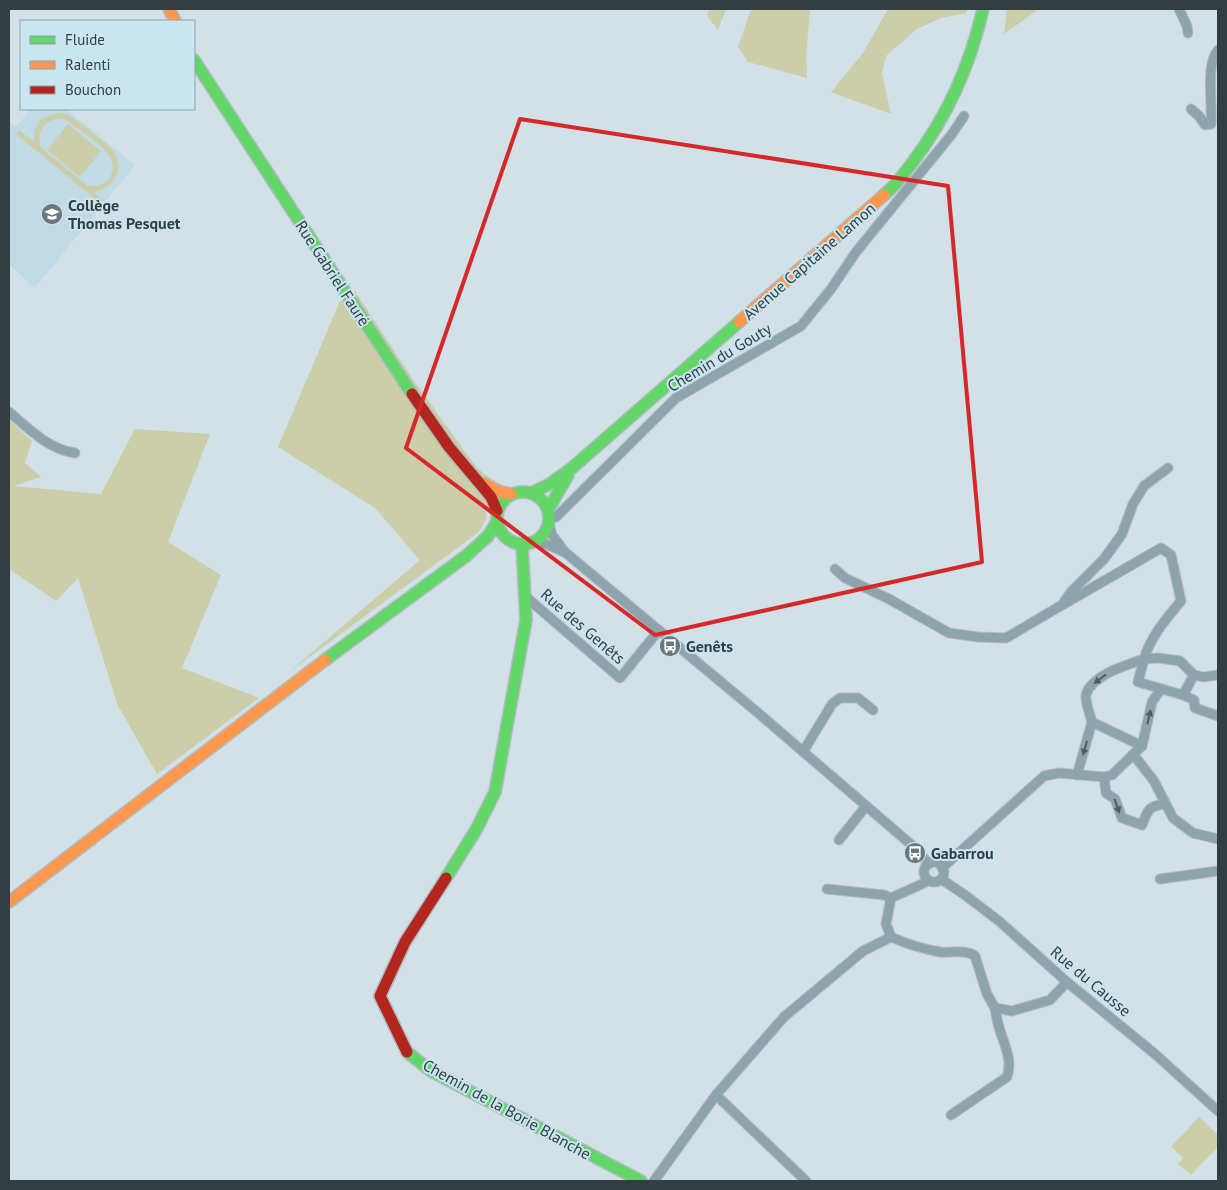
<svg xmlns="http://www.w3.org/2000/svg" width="1227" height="1190" viewBox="0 0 1227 1190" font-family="'PT Sans',sans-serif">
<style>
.built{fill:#c1dbe6}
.green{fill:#cccda9;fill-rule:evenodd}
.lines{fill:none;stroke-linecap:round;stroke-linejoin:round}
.street-casing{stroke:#b0bcc1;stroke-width:11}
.fast-casing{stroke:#b0bcc1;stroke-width:14}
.slow-casing{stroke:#b0bcc1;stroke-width:14}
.jam-casing{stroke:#b0bcc1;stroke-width:14}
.street{stroke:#8da4ac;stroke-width:9}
.fast{stroke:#63d668;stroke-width:11}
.slow{stroke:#ff974d;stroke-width:11}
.jam{stroke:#b3261e;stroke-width:11}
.oneway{fill:#4d5d62}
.marked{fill:none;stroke:#d62828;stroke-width:4;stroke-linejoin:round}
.labels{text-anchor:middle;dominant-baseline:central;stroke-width:4;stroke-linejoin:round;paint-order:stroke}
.poi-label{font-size:16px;font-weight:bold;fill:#323e42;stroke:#c9e5f0;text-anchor:start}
.street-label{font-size:16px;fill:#323e42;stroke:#c9e5f0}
</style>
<rect width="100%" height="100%" fill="#d2e1e7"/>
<!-- built -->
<polygon class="built" points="31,109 66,109 135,165 35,288 9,264 9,122 16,127"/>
<!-- green -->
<g class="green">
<polygon points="709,9 726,9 718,30 707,16"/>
<polygon points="751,9 810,9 806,56 807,78 748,62 738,47"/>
<polygon points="888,9 968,9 966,13 941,18 917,29 886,56 882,74 891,114 831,92 863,53"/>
<polygon points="1007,9 1039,9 1004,34"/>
<path d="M57 113C60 113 65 113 68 115 74 117 111 147 114 152 126 170 113 188 94 192L103 200 100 203 16 134 19 130 34 142C34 123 39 118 57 113ZM59 118 66 120C78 129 106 147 111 159 114 164 113 170 111 175 107 185 98 186 88 186L40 147C38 131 43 121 59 118Z"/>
<polygon points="68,124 101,151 80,177 47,150"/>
<polygon points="355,291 412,378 477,468 497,483 487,504 486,519 479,532 289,672 420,560 375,508 278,447 340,301"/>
<polygon points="9,420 32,441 25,463 41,477 14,486 101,494 135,429 210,434 168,542 221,575 182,668 259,698 157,774 118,706 78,578 56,601 9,569"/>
<polygon points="1199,1117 1218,1135 1218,1147 1191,1175 1178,1164 1183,1158 1171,1147"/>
</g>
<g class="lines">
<!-- street casing -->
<g class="street-casing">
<g id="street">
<polyline points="1179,9 1187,26 1188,33"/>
<path d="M1191 109 1199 116 1205 125 1211 124C1213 103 1205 66 1218 50"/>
<path d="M9 412C29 429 48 449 75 453"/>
<polyline points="550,518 556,517 676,398 801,326 831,289 856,252 952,134 964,116"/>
<polyline points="549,524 552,535 564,551"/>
<polyline points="535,542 546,544 566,553 757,712 914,847 929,864"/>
<polyline points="835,569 845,578 889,599 949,633 978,637 1006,638 1062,605 1071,592 1104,559 1122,534 1133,504 1144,486 1168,468"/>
<polyline points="526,597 620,678 659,630"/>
<path d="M1064 604 1161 548 1171 555 1181 601C1166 619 1151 636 1144 659L1159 658 1180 661 1194 675 1203 677 1218 675"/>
<polyline points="1144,659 1138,682 1183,695 1194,700 1195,708 1218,716"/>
<polyline points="1183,695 1194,675"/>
<path d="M1092 722C1090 714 1085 703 1086 695 1091 675 1127 665 1144 659"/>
<polyline points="1092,722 1142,746"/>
<polyline points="803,752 832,704 840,698 858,698 873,710"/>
<polyline points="1133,754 1154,781 1173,818 1193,833 1218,839"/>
<polyline points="1077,775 1092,722"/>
<path d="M1104 777 1106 793 1115 799 1122 818 1142 825C1148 810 1148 806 1165 804"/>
<polyline points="839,840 866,806"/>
<circle cx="934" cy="872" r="10"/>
<polyline points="942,868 1044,776 1059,773 1104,777 1112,775 1142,746 1152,702 1161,689"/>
<polyline points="941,879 965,895 999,921 1067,982 1155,1054 1218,1111"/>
<polyline points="1160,879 1218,871"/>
<path d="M928 880 924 883 891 898 886 924 891 937C907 944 923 949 940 952 951 953 966 949 975 956L987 994 995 1008 1012 1011 1050 1000 1067 982"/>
<polyline points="827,889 884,895 891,898"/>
<polyline points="716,1095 806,1181"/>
<path d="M951 1115 1007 1077C1013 1059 1004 1045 999 1027 997 1021 996 1014 995 1008"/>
<polyline points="654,1181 716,1095 784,1017 863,951 891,937"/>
</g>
</g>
<!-- fast casing -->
<g class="fast-casing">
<g id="fast">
<polyline points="194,60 412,394"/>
<path d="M884 195C895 186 904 174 912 163 948 116 970 66 983 9"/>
<circle cx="523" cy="518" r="26"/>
<polyline points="531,493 550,484 572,468 739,322"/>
<polyline points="548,510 568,475"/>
<polyline points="325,660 466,556 488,536 497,522"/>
<polyline points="446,878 476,830 495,792 526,620 522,544"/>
<polyline points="407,1052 431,1071 641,1181"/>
</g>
</g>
<!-- slow casing -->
<g class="slow-casing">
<g id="slow">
<polyline points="169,9 175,21"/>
<polyline points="739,322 884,195"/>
<polyline points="483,483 500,492 511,494"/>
<polyline points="9,902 325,660"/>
</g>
</g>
<!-- jam casing -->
<g class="jam-casing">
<g id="jam">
<polyline points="412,394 449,447 491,497 497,511"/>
<polyline points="407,1052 380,996 405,942 446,878"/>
</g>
</g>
<!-- street -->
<use href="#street" class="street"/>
<!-- fast -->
<use href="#fast" class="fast"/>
<!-- slow -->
<use href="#slow" class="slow"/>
<!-- jam -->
<use href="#jam" class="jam"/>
</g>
<!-- one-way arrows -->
<defs><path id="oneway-solid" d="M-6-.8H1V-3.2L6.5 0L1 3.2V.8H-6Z" transform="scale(1.25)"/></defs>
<g class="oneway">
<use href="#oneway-solid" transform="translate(1100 679) rotate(143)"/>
<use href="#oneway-solid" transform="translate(1149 717) rotate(-77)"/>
<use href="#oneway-solid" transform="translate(1085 748) rotate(106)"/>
<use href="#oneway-solid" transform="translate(1117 806) rotate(70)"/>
</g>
<!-- marked area -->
<path class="marked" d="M520 119 948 186 982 562 655 635 406 448Z"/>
<!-- icons -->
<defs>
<g id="school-disc" transform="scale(1.125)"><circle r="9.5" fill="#6a777c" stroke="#c9e5f0"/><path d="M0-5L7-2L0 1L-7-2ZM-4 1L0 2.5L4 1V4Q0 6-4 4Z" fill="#fff"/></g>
<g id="bus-disc" transform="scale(1.125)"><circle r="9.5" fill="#6a777c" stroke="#c9e5f0"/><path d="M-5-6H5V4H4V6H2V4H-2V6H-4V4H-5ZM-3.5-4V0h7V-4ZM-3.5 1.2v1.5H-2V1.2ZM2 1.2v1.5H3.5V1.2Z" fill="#fff"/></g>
</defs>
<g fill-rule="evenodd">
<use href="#school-disc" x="52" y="214"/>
<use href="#bus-disc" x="670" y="646"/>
<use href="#bus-disc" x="915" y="853"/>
</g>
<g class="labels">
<!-- poi labels -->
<g class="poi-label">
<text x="68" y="205">Collège<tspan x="68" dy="18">Thomas Pesquet</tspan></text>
<text x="686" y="646">Genêts</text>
<text x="931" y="853">Gabarrou</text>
</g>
<!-- street labels -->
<g class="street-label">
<text transform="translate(809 261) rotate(-41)">Avenue Capitaine Lamon</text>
<text transform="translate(333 273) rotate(57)">Rue Gabriel Fauré</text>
<text transform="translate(719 357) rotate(-31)">Chemin du Gouty</text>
<text transform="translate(583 626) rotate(41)">Rue des Genêts</text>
<text transform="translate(1091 981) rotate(40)">Rue du Causse</text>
<text transform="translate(507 1109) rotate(29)">Chemin de la Borie Blanche</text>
</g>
</g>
<!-- border -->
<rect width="1227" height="1190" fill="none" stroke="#323e42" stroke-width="20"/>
<!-- legend -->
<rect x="20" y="20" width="175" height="90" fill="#c9e5f0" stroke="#8da2aa"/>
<rect x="30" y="36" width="25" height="8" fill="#63d668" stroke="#8da2aa"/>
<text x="65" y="45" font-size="15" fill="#323e42">Fluide</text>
<rect x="30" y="61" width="25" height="8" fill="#ff974d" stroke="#8da2aa"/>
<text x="65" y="70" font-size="15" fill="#323e42">Ralenti</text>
<rect x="30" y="86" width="25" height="8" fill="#b3261e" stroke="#8da2aa"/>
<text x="65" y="95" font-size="15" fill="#323e42">Bouchon</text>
</svg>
